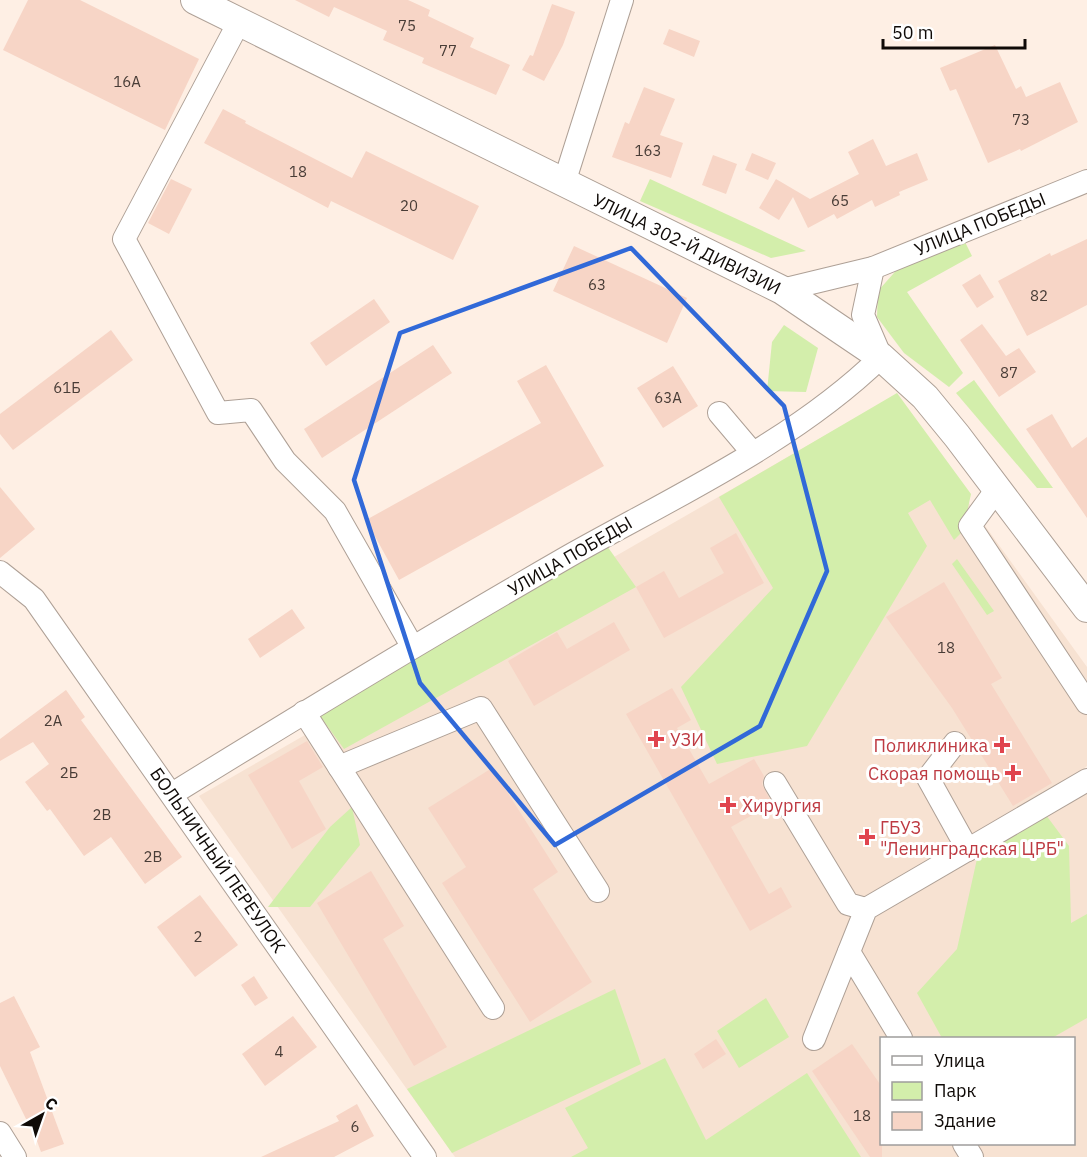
<svg xmlns="http://www.w3.org/2000/svg" width="1087" height="1157" viewBox="0 0 1087 1157" font-family="'IBM Plex Sans',sans-serif">
<style>
.built{fill:#f7e2d2;fill-rule:evenodd}
.green{fill:#d3eeab}
.building{fill:#f7d5c6}
.lines{fill:none;stroke-linecap:round;stroke-linejoin:round}
.minor-casing{stroke:#aea096;stroke-width:24}
.major-casing{stroke:#aea096;stroke-width:30}
.minor{stroke:#fff;stroke-width:22}
.major{stroke:#fff;stroke-width:28}
.marked{fill:none;stroke:#3169d8;stroke-width:4.5;stroke-linejoin:round}
.health-dot{fill:#e0444e;stroke:#fff;stroke-width:2}
.labels{text-anchor:middle;dominant-baseline:central;stroke-width:6;stroke-linejoin:round;paint-order:stroke}
.number-label{font-size:15px;fill:#493d37}
.street-label{font-size:18px;fill:#0f0a07;stroke:#fff}
.health-label{font-size:18px;fill:#be3a42;stroke:#fff;text-anchor:start}
</style>
<rect width="100%" height="100%" fill="#feefe4"/>
<!-- built -->
<path class="built" d="M892 397 1087 667V766L1079 772 1087 783V1157H455L199 796ZM882 1038H1074V1144H882Z"/>
<!-- green -->
<g class="green">
<polygon points="650,179 806,251 771,258 640,201"/>
<polygon points="963,238 972,256 907,292 963,373 949,387 904,353 877,317 878,291 901,265"/>
<polygon points="784,325 818,348 806,392 767,391 772,342"/>
<polygon points="974,380 1053,488 1037,488 956,393"/>
<polygon points="897,393 971,494 963,531 954,540 930,500 908,513 927,546 807,746 717,764 681,687 773,588 719,497"/>
<polygon points="600,536 636,587 344,749 317,712"/>
<polygon points="957,559 994,611 987,615 952,564"/>
<polygon points="352,807 360,845 310,907 268,907 330,827"/>
<polygon points="1046,815 1069,846 1071,923 1087,914 1087,1018 1052,1038 942,1038 917,993 957,949 977,859"/>
<polygon points="615,989 641,1064 452,1153 407,1089"/>
<polygon points="766,998 789,1037 739,1068 717,1031"/>
<polygon points="665,1058 706,1140 807,1073 861,1157 571,1157 588,1148 565,1108"/>
</g>
<!-- building -->
<g class="building">
<polygon points="28,0 80,0 199,59 165,130 3,50"/>
<polygon points="295,0 408,0 430,10 428,16 474,38 470,47 510,65 496,95 422,63 424,58 383,40 387,31 334,7 329,17"/>
<polygon points="552,4 575,12 563,45 544,81 522,70 530,55 533,56"/>
<polygon points="669,29 700,41 694,57 663,44"/>
<polygon points="995,45 1016,89 1021,86 1026,97 1060,82 1078,122 1021,151 1020,149 988,163 956,89 950,91 940,68"/>
<polygon points="644,87 675,99 660,135 683,143 671,178 612,157 625,122 629,124"/>
<polygon points="223,109 246,121 245,123 352,178 366,151 479,206 453,260 331,201 328,208 204,143"/>
<polygon points="873,139 886,166 917,153 928,180 899,192 900,195 875,207 872,200 837,219 834,214 808,228 793,197 779,220 759,208 776,179 810,199 859,174 848,152"/>
<polygon points="752,153 776,163 768,180 745,170"/>
<polygon points="713,155 737,164 726,194 702,185"/>
<polygon points="171,179 192,189 169,234 148,223"/>
<polygon points="1087,239 1087,305 1027,336 998,281 1050,253 1051,256"/>
<polygon points="574,246 687,298 667,343 553,291"/>
<polygon points="980,274 994,297 977,308 962,285"/>
<polygon points="374,299 390,322 326,366 310,343"/>
<polygon points="982,324 1006,356 1019,348 1036,372 999,397 960,340"/>
<polygon points="111,330 133,360 13,450 0,434 0,414"/>
<polygon points="433,345 452,373 322,458 304,429"/>
<polygon points="546,365 604,466 399,580 366,520 541,423 517,381"/>
<polygon points="673,366 698,406 663,428 637,388"/>
<polygon points="1052,414 1072,448 1087,437 1087,518 1026,429"/>
<polygon points="0,487 35,529 0,558"/>
<polygon points="736,533 764,583 664,638 636,587 664,571 679,598 724,573 710,548"/>
<polygon points="944,582 1002,678 991,684 1052,783 1013,806 952,708 886,617"/>
<polygon points="292,609 305,628 260,658 248,639"/>
<polygon points="614,622 630,650 534,706 508,661 557,632 567,649"/>
<polygon points="672,688 691,720 677,728 709,784 754,759 764,776 762,784 772,804 731,827 769,894 781,887 792,907 750,931 626,714"/>
<polygon points="66,690 85,717 81,720 182,857 145,884 111,837 84,856 50,809 47,811 25,782 49,764 33,742 0,761 0,739"/>
<polygon points="307,741 323,767 299,781 326,829 292,849 248,775"/>
<polygon points="492,768 558,872 533,889 592,982 530,1022 442,883 466,867 428,808"/>
<polygon points="371,871 404,926 383,939 447,1047 414,1066 317,903"/>
<polygon points="200,895 238,945 195,977 157,927"/>
<polygon points="254,976 268,998 255,1006 241,985"/>
<polygon points="14,996 40,1047 30,1052 64,1144 41,1152 30,1122 28,1123 0,1066 0,1003"/>
<polygon points="293,1016 317,1047 265,1086 242,1054"/>
<polygon points="716,1039 726,1054 703,1069 694,1054"/>
<polygon points="852,1044 882,1087 882,1157 870,1157 812,1071"/>
<polygon points="357,1104 374,1136 334,1157 261,1157 339,1121 336,1116"/>
</g>
<g class="lines">
<!-- minor casing -->
<g class="minor-casing">
<g id="minor">
<polyline points="239,22 124,239 218,413 251,410 285,461 335,511 412,646"/>
<polyline points="564,183 622,0"/>
<polyline points="782,290 873,268 1087,181"/>
<polyline points="719,413 752,452"/>
<polyline points="997,489 970,526 1087,703"/>
<polyline points="0,572 34,599 425,1157"/>
<polyline points="304,712 493,1008"/>
<polyline points="955,743 928,778 968,850"/>
<polyline points="339,767 481,708 598,891"/>
<polyline points="775,783 848,904 866,909"/>
<path d="M172 794C303 713 435 633 569 556 674 497 795 441 881 357L863 315 873 268"/>
<polyline points="849,952 901,1038"/>
<polyline points="814,1039 866,909 1087,780"/>
<polyline points="0,1133 15,1157"/>
<polyline points="964,1144 972,1157"/>
</g>
</g>
<!-- major casing -->
<g class="major-casing">
<polyline id="major" points="195,0 782,290 881,357 925,397 957,436 1087,608"/>
</g>
<!-- minor -->
<use href="#minor" class="minor"/>
<!-- major -->
<use href="#major" class="major"/>
</g>
<!-- marked area -->
<path class="marked" d="M631 248 784 406 827 571 760 726 555 845 420 683 354 480 400 333Z"/>
<!-- markers -->
<g class="health-dot">
<path d="M653 730h6v6h6v6h-6v6h-6v-6h-6v-6h6z"/>
<path d="M999 736h6v6h6v6h-6v6h-6v-6h-6v-6h6z"/>
<path d="M1010 764h6v6h6v6h-6v6h-6v-6h-6v-6h6z"/>
<path d="M725 796h6v6h6v6h-6v6h-6v-6h-6v-6h6z"/>
<path d="M864 828h6v6h6v6h-6v6h-6v-6h-6v-6h6z"/>
</g>
<g class="labels">
<!-- number labels -->
<g class="number-label">
<text x="407" y="25">75</text>
<text x="448" y="50">77</text>
<text x="127" y="81">16А</text>
<text x="1021" y="119">73</text>
<text x="648" y="150">163</text>
<text x="298" y="171">18</text>
<text x="840" y="200">65</text>
<text x="409" y="205">20</text>
<text x="597" y="284">63</text>
<text x="1039" y="295">82</text>
<text x="1009" y="372">87</text>
<text x="67" y="387">61Б</text>
<text x="668" y="397">63А</text>
<text x="946" y="647">18</text>
<text x="53" y="720">2А</text>
<text x="69" y="772">2Б</text>
<text x="102" y="814">2В</text>
<text x="153" y="856">2В</text>
<text x="198" y="936">2</text>
<text x="279" y="1051">4</text>
<text x="862" y="1115">18</text>
<text x="355" y="1126">6</text>
</g>
<!-- street labels -->
<g class="street-label">
<text transform="translate(980 224) rotate(-22)">УЛИЦА ПОБЕДЫ</text>
<text transform="translate(687 244) rotate(26)">УЛИЦА 302-Й ДИВИЗИИ</text>
<text transform="translate(570 556) rotate(-30)">УЛИЦА ПОБЕДЫ</text>
<text transform="translate(218 860) rotate(55)">БОЛЬНИЧНЫЙ ПЕРЕУЛОК</text>
</g>
<!-- health labels -->
<g class="health-label">
<text x="670" y="739">УЗИ</text>
<text x="988" y="745" text-anchor="end">Поликлиника</text>
<text x="1000" y="773" text-anchor="end">Скорая помощь</text>
<text x="742" y="805">Хирургия</text>
<text x="880" y="827">ГБУЗ<tspan x="880" dy="21">"Ленинградская ЦРБ"</tspan></text>
</g>
</g>
<!-- legend -->
<rect x="880" y="1037" width="195" height="108" fill="#ffffff" stroke="#9f9d9c" stroke-width="1.5"/>
<rect x="892" y="1056" width="30" height="9" fill="#ffffff" stroke="#9f9d9c" stroke-width="1.5"/>
<text x="934" y="1067" font-size="18" fill="#0f0a07">Улица</text>
<rect x="892" y="1082" width="30" height="18" fill="#d3eeab" stroke="#9f9d9c" stroke-width="1.5"/>
<text x="934" y="1097" font-size="18" fill="#0f0a07">Парк</text>
<rect x="892" y="1112" width="30" height="18" fill="#f7d5c6" stroke="#9f9d9c" stroke-width="1.5"/>
<text x="934" y="1127" font-size="18" fill="#0f0a07">Здание</text>
<!-- north arrow -->
<g transform="translate(42 1115) rotate(40)" stroke="#ffffff" stroke-width="4.5" paint-order="stroke">
<path d="M0-4.5L10 22L0 15L-10 22Z" fill="#0f0a07"/>
<text y="-9" font-size="16" font-weight="bold" text-anchor="middle" fill="#0f0a07">С</text>
</g>
<!-- scale -->
<path d="M883 39v9h142v-9" fill="none" stroke="#0f0a07" stroke-width="3"/>
<text x="892" y="39" font-size="18" fill="#0f0a07" stroke="#ffffff" stroke-width="4.5" paint-order="stroke">50 m</text>
</svg>
